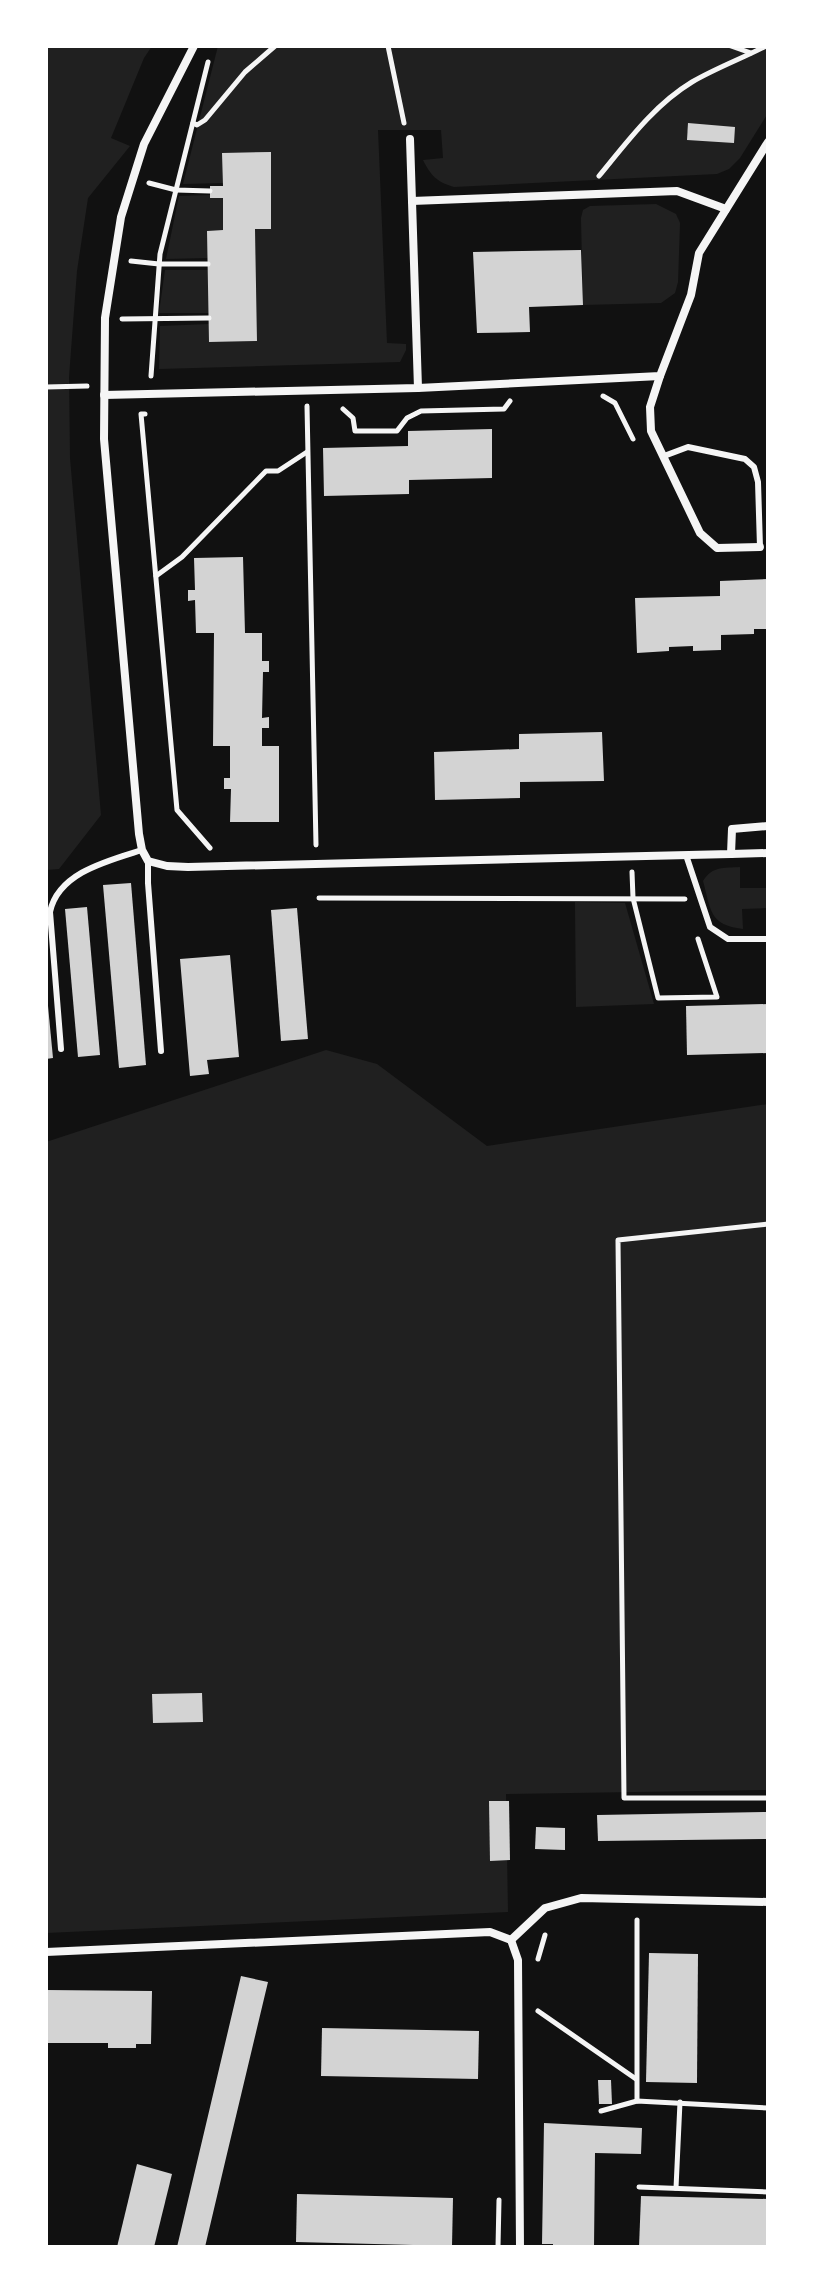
<svg xmlns="http://www.w3.org/2000/svg" width="814" height="2293" viewBox="0 0 814 2293" font-family="'IBM Plex Serif',serif">
<style>
.green{fill:#202020}
.building{fill:#d3d3d3}
.lines{fill:none;stroke-linecap:round;stroke-linejoin:round}
.path{stroke:#f5f5f5;stroke-width:5}
.service{stroke:#f5f5f5;stroke-width:6}
.minor{stroke:#f5f5f5;stroke-width:8}
</style>
<rect width="100%" height="100%" fill="#111"/>
<!-- green -->
<g class="green">
<polygon points="46,46 152,46 144,58 111,138 130,146 88,198 77,271 69,377 70,458 101,815 59,869 46,870"/>
<path d="M218 46H768V113L740 158 729 169 717 174 454 187C437 182 431 176 423 160L443 158 441 130H378L387 343 406 344V350L400 362 159 369 160 326 209 324V342L257 341 255 229 271 228V153H223V183L183 184Z"/>
<polygon points="210,195 210,198 223,198 223,230 207,231 208,258 166,259 179,196"/>
<polygon points="656,204 676,214 680,223 678,282 675,293 661,303 583,305 581,218 583,210 590,206"/>
<polygon points="165,270 208,270 209,313 159,313"/>
<path d="M740 867V888H768V908L742 909 743 929C709 925 711 910 703 881 712 866 724 868 740 867Z"/>
<polygon points="575,902 625,903 654,1004 576,1007"/>
<polygon points="326,1050 377,1064 487,1146 768,1104 768,1790 506,1794 508,1912 46,1933 46,1142"/>
</g>
<!-- building -->
<g class="building">
<polygon points="688,123 735,127 734,143 687,140"/>
<polygon points="271,152 271,229 255,229 257,341 209,342 207,231 223,230 223,198 210,198 210,186 223,186 222,153"/>
<polygon points="581,250 583,305 529,307 530,332 477,333 473,252"/>
<polygon points="492,429 492,478 409,480 409,494 324,496 323,448 408,446 408,431"/>
<polygon points="243,557 245,633 262,633 262,661 269,661 269,672 263,672 262,718 269,717 269,728 262,728 262,746 279,746 279,822 230,822 231,789 224,789 224,778 230,778 230,746 213,746 214,633 196,633 195,600 188,601 188,590 195,590 194,558"/>
<polygon points="768,579 768,629 754,629 754,634 721,635 721,650 693,651 693,646 669,647 669,651 637,653 635,598 720,596 720,581"/>
<polygon points="602,732 604,781 520,782 520,798 435,800 434,752 519,749 519,734"/>
<polygon points="131,883 146,1065 119,1068 103,885"/>
<polygon points="87,907 100,1055 78,1057 65,909"/>
<polygon points="297,908 308,1039 281,1041 271,910"/>
<polygon points="230,955 239,1057 207,1060 209,1074 190,1076 180,959"/>
<polygon points="768,1004 768,1053 687,1055 686,1006"/>
<polygon points="46,1006 48,1006 53,1058 46,1059"/>
<polygon points="202,1693 203,1722 153,1723 152,1694"/>
<polygon points="489,1801 509,1801 510,1860 490,1861"/>
<polygon points="768,1812 768,1839 598,1841 597,1815"/>
<polygon points="536,1827 565,1828 565,1850 535,1849"/>
<polygon points="649,1953 698,1954 697,2083 646,2082"/>
<polygon points="241,1976 268,1982 226,2158 205,2247 177,2247"/>
<polygon points="46,1990 152,1991 151,2044 136,2044 136,2048 108,2048 108,2043 46,2043"/>
<polygon points="322,2028 479,2031 478,2079 321,2076"/>
<polygon points="598,2080 611,2080 612,2104 599,2104"/>
<polygon points="544,2123 642,2128 641,2154 595,2153 594,2247 553,2247 553,2244 542,2244"/>
<polygon points="137,2164 172,2174 154,2247 117,2247"/>
<polygon points="297,2194 453,2198 452,2246 296,2242"/>
<polygon points="641,2196 768,2199 768,2247 639,2247"/>
</g>
<g class="lines">
<!-- path -->
<g class="path">
<polyline points="388,46 404,123"/>
<polyline points="731,46 751,53"/>
<polyline points="193,123 197,125 205,120 245,72 275,46"/>
<path d="M599 176C627 142 654 105 692 82 716 68 741 59 766 46"/>
<polyline points="149,183 176,190 210,191"/>
<polyline points="131,261 159,264 208,264"/>
<polyline points="122,319 209,318"/>
<polyline points="151,376 160,254 208,62"/>
<polyline points="46,387 87,386"/>
<polyline points="603,396 615,403 633,439"/>
<polyline points="307,406 316,845"/>
<polyline points="343,409 353,418 355,431 397,431 407,418 421,411 504,409 510,401"/>
<polyline points="145,414 141,414 177,810 210,848"/>
<polyline points="156,576 182,557 266,471 278,471 307,452"/>
<polyline points="632,872 633,898 658,998 717,997 698,939"/>
<polyline points="319,898 685,899"/>
<polyline points="768,1224 618,1240 624,1798 768,1798"/>
<polyline points="538,1959 545,1935"/>
<polyline points="538,2011 636,2079"/>
<polyline points="637,2101 637,1920"/>
<polyline points="601,2111 637,2101 768,2108"/>
<polyline points="639,2187 768,2192"/>
<polyline points="676,2188 680,2102"/>
<polyline points="498,2247 499,2200"/>
</g>
<!-- service -->
<g class="service">
<polyline points="664,456 688,447 745,459 754,467 758,482 760,547"/>
<polyline points="686,855 710,927 728,939 768,939"/>
<polyline points="148,861 148,883 161,1051"/>
<path d="M61 1049 50 912C58 873 107 861 142 850"/>
</g>
<!-- minor -->
<g class="minor">
<polyline points="194,46 144,144 121,217 105,318 104,439 139,834 142,850 148,861 167,866 188,867 731,854 732,829 768,826"/>
<polyline points="410,139 418,388"/>
<polyline points="412,201 677,191 726,209"/>
<polyline points="660,376 650,407 651,431 700,533 717,548 760,547"/>
<polyline points="104,395 418,388 660,376 691,295 699,253 768,142"/>
<polyline points="731,854 768,853"/>
<polyline points="511,1940 518,1960 520,2247"/>
<polyline points="511,1940 545,1908 581,1898 768,1902"/>
<polyline points="46,1952 490,1932 511,1940"/>
</g>
</g>
<!-- border -->
<rect width="814" height="2293" fill="none" stroke="#ffffff" stroke-width="96"/>
</svg>
